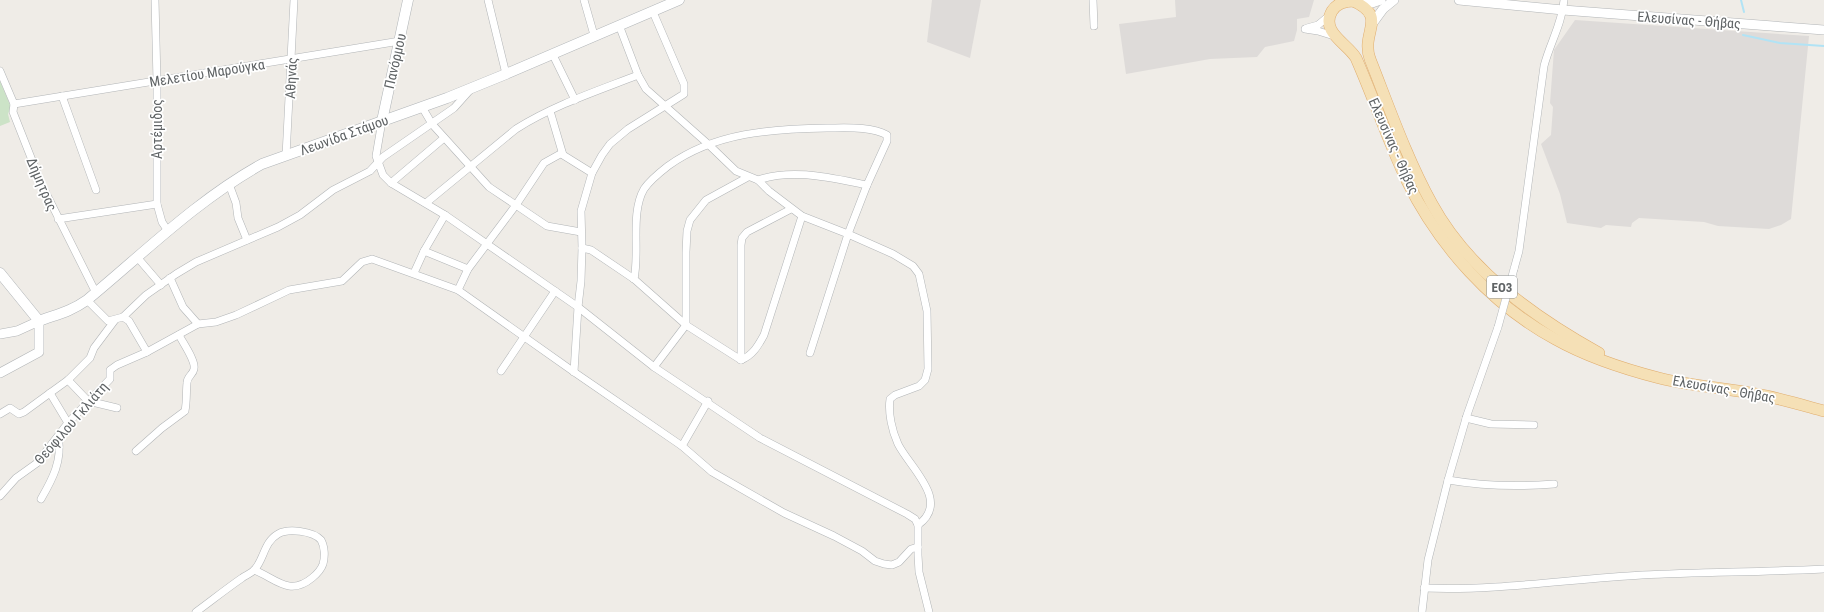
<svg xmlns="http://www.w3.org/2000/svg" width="1824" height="612" viewBox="0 0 1824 612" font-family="'Roboto Condensed',sans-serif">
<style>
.industrial{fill:#dedbd9}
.green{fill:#cce3c7}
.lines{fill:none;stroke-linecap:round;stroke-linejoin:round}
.stream{stroke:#b1e3f5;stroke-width:2}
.minor-casing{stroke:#b2b5b7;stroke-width:8}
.tertiary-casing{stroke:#b2b5b7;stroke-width:10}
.secondary-casing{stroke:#b1b5b8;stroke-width:11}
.primary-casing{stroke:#e0ad6e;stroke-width:12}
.minor{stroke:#fff;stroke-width:7}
.tertiary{stroke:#fff;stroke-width:9}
.secondary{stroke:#fff;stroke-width:10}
.primary{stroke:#f5e0b6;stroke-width:11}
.minor-bridge-casing{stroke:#b2b5b7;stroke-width:8;stroke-linecap:butt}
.minor-bridge{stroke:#fff;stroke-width:7}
.labels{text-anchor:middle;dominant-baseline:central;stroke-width:3.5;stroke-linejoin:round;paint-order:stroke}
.shield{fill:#fff;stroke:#8f9293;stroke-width:1}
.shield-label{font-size:13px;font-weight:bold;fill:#5f6365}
.street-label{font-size:14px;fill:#5f6365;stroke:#fff}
</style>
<rect width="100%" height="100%" fill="#efece7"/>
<!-- industrial -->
<g class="industrial">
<polygon points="932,0 981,0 970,58 927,42"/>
<polygon points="1175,0 1314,0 1309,17 1297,19 1297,30 1294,41 1265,47 1257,57 1210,59 1126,74 1119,24 1176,17"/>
<polygon points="1575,20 1809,36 1791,219 1781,225 1769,229 1718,226 1704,222 1639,218 1632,223 1631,227 1606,225 1601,228 1567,223 1560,194 1541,144 1551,135 1553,107 1550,103 1554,50"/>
</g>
<!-- green -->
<polygon class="green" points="0,81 11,107 8,114 10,122 0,126"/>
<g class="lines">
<!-- stream -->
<g class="stream">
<polyline points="1741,0 1744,12"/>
<polyline points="1743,35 1780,43 1824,46"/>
</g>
<!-- minor casing -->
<g class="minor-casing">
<g id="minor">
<polyline points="155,0 157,81 157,204 162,222 168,231"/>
<polyline points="488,0 506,74"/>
<polyline points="584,0 594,35"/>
<polyline points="1093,0 1094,26"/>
<path d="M619 25 638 75 646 89 708 144 736 171 758 180 769 191 802 216 848 234 893 254 913 266 919 274 927 311 928 369 925 380 919 386 895 395 890 399C888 413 892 431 898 444 910 468 951 501 918 525"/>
<polyline points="1307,28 1318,25 1330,15"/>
<polyline points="1305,29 1318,31 1334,36"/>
<polyline points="553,55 575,100"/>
<polyline points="0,71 14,104 13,112 41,183 96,293"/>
<polyline points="62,96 96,190"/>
<polyline points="14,104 400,41"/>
<polyline points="422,107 432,124 489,187 547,226 581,232"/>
<polyline points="550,111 563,155 592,173"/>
<polyline points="382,121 376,156 383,175 391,183 445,215 578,307 654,367 760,438 907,514 915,519 918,525 918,555 919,572 929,612"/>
<polyline points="286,156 294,0"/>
<path d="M758 180C793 168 831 178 867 185"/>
<polyline points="391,183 444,138"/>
<polyline points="229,184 236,203 238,218 247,240"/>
<path d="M426 203 516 129C554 105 597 91 638 75"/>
<polyline points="58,219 157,204"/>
<path d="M582 248 591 250 634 279 686 325 741 360C753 355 758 346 764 335L802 216"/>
<polyline points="424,251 468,269"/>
<polyline points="137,257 161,285"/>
<path d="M1514 269 1519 251 1544 66C1550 43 1562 24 1564 0"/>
<polyline points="414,273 424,251 445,215"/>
<polyline points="170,278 183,307 198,324"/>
<path d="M634 279C640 252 630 213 644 189 650 180 659 173 668 166 715 132 772 129 827 128 845 128 871 126 887 135V141L867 185 848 234 810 353"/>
<polyline points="458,290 468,269 516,205 544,163 562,153"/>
<polyline points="87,300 108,321 123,317 129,321 147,352"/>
<polyline points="123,317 146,295 176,274 196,262 278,227 300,215 333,190 370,171 383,157 454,108 471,89"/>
<polyline points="741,360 741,245 742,238 747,232 791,209"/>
<polyline points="654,367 686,325 686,252 687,231 690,220 706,200 748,177"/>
<polyline points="501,371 555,291"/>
<polyline points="574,372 578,307 581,281 582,248 581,211 592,173 602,155 610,144 628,129 684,94 684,84 653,12"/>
<polyline points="68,380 88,401 117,408"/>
<polyline points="50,393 68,380 90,358 94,348 115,320"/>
<polyline points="0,414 10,408 19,414 24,412 50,393 68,423"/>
<polyline points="1466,418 1491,424 1534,425"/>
<polyline points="682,446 708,401"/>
<path d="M136 451 162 428 185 411C187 401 186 392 187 383 187 376 193 375 194 369 196 361 183 343 179 335"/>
<path d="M1448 480C1483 486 1517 487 1554 484"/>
<polyline points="0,496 16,478 37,463 68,423 110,379 110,370 117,365 147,352 198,324 216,322 236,315 289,290 342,281 362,262 372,259 458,290 574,372 682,446 712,472 784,513 834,536 862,551 875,561 884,564 892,565 899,562 911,549 918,547"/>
<path d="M41 499C52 480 63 460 58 437"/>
<path d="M1424 588C1497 591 1569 579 1642 575 1703 572 1763 572 1824 569"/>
<path d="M196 612C211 601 226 589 242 578 246 575 252 573 255 569 264 559 264 542 278 534 288 528 313 531 321 540 325 547 325 557 323 564 321 570 317 574 312 578 289 597 275 578 254 570"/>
<polyline points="1422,612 1428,560 1448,480 1467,415 1498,327"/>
</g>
</g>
<!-- tertiary casing -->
<g class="tertiary-casing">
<g id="tertiary">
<polyline points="1459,0 1563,10 1824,30"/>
<polyline points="1359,3 1372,3 1381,0"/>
<polyline points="1372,24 1383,9 1394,0"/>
<polyline points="0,334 17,331 39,321 39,352 0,373"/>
</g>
</g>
<!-- secondary casing -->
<g class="secondary-casing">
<g id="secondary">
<polyline points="382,121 408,0"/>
<path d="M0 273 39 321C58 314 70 312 87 300 144 253 197 200 262 164L447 98 506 74 679 0"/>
</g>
</g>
<!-- primary casing -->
<g class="primary-casing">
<g id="primary">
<path d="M1351 0C1390 17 1360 31 1370 59 1389 107 1407 159 1432 204 1468 270 1534 317 1599 353"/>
<path d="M1354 1C1345 1 1337 3 1332 11 1320 32 1347 43 1356 58 1374 99 1388 141 1407 181 1439 246 1492 305 1555 339 1587 357 1624 369 1659 378 1691 386 1724 388 1756 394 1779 398 1802 405 1824 411"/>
</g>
</g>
<!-- minor -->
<use href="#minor" class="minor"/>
<!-- tertiary -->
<use href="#tertiary" class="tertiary"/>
<!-- secondary -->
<use href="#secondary" class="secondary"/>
<!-- primary -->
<use href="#primary" class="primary"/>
<!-- minor-bridge casing -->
<g class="minor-bridge-casing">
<polyline id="minor-bridge" points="1498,327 1514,269"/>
</g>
<!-- minor-bridge -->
<use href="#minor-bridge" class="minor-bridge"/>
</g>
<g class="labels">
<!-- shield labels -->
<rect class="shield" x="1487" y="276" width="30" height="22" rx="3"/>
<g class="shield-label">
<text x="1502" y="287">ΕΟ3</text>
</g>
<!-- street labels -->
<g class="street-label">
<text transform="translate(1689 20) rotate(4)">Ελευσίνας - Θήβας</text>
<text transform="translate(395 61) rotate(-77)">Πανόρμου</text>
<text transform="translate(207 73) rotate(-9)">Μελετίου Μαρούγκα</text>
<text transform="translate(291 78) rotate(-87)">Αθηνάς</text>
<text transform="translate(157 129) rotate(-90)">Αρτέμιδος</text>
<text transform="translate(344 135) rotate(-20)">Λεωνίδα Στάμου</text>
<text transform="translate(1394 146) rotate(66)">Ελευσίνας - Θήβας</text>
<text transform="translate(42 184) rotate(67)">Δήμητρας</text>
<text transform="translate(1724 389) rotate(10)">Ελευσίνας - Θήβας</text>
<text transform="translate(71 423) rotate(-49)">Θεόφιλου Γκλιάτη</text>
</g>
</g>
</svg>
